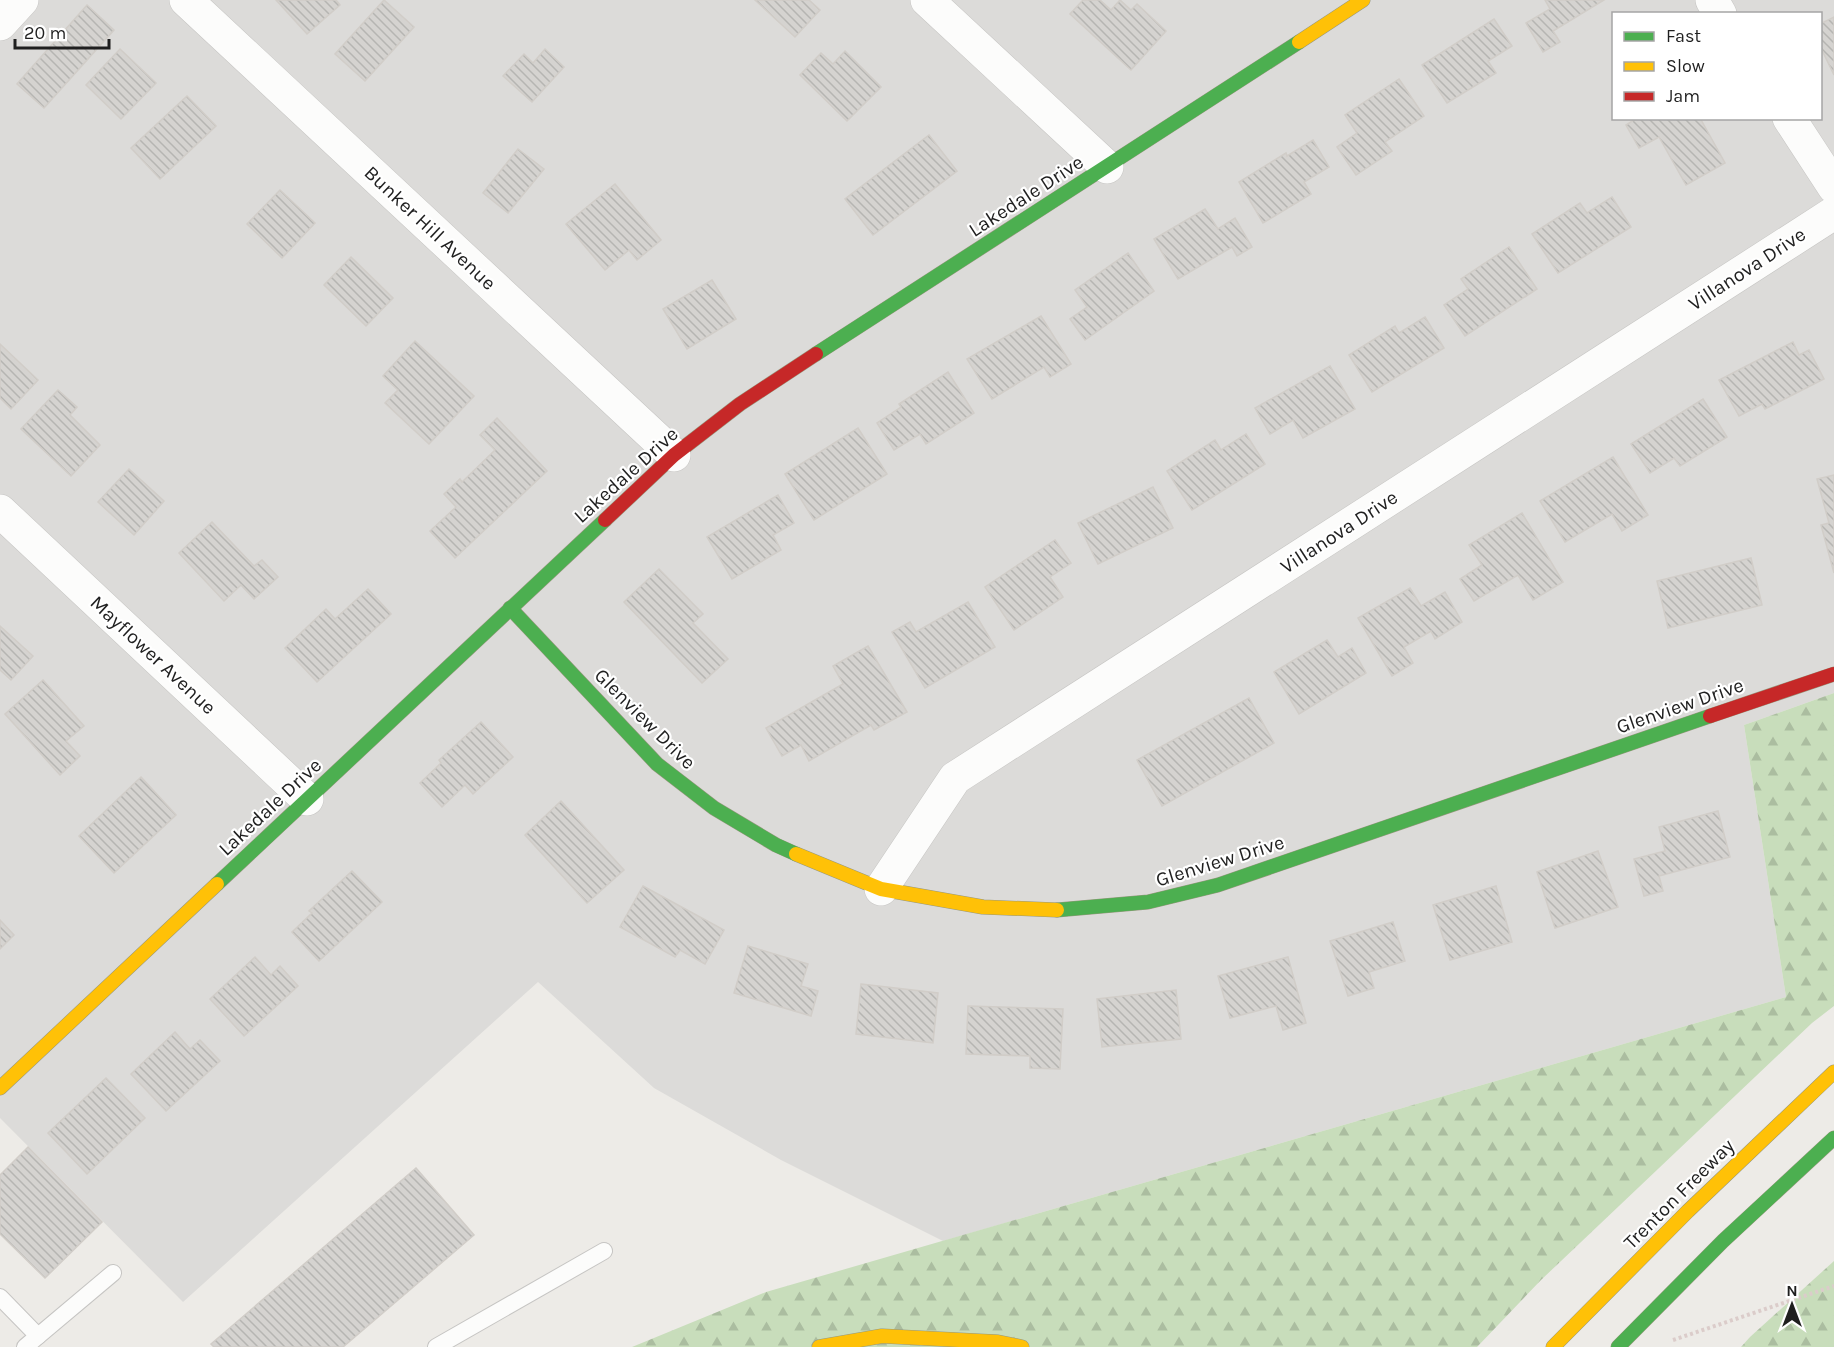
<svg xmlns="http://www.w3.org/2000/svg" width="1834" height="1347" viewBox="0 0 1834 1347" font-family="Karla,sans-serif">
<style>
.residential{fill:#dcdbd9;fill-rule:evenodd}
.forest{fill:url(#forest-firs)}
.building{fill:url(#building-back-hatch);stroke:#d1cdc8;stroke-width:1.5}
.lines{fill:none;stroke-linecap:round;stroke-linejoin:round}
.lane-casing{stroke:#c6c5c3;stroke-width:18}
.street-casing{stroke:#c6c5c3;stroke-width:34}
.fast-casing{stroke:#97987e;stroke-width:15}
.slow-casing{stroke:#97987e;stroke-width:15}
.jam-casing{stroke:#97987e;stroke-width:15}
.path{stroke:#dbccca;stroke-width:4;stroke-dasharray:3 3;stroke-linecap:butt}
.lane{stroke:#fcfcfb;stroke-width:16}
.street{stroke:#fcfcfb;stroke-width:33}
.fast{stroke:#4caf50;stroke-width:14}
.slow{stroke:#ffc107;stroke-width:14}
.jam{stroke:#c62828;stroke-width:14}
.labels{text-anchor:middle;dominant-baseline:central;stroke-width:4.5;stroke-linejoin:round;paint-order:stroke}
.street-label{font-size:20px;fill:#1f1f1f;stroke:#fff}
</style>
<defs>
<pattern id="forest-firs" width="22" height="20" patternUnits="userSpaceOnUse" patternTransform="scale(1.5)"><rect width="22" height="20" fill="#c8ddbb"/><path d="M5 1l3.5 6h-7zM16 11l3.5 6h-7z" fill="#abbda0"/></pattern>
<pattern id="building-back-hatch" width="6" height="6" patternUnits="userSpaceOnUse" patternTransform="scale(1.5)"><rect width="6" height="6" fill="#d5d3d0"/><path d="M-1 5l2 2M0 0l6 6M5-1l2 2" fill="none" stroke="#b6b5b2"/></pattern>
</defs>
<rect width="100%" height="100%" fill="#edebe7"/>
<!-- residential -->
<path class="residential" d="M0 0H1834V693L1744 725 1786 997 943 1241 781 1160 654 1088 538 982 183 1302 0 1118ZM1614 14H1820V118H1614Z"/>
<!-- forest -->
<g class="forest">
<polygon points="1834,693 1834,1006 1812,1023 1541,1280 1477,1347 632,1347 766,1292 1786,997 1744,725"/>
<polygon points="1834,1261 1834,1347 1741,1347 1750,1337"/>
</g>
<!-- building -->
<g class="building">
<polygon points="276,0 336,0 340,5 307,34"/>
<polygon points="384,0 414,27 365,81 335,54"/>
<polygon points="755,0 809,0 820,10 795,37"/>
<polygon points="1083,0 1100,0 1111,10 1120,0 1131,10 1137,4 1166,31 1131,70 1070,14"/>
<polygon points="1545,0 1604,0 1553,31 1560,42 1543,52 1526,23 1550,9"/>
<polygon points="87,5 114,30 44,108 17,84"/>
<polygon points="1834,17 1834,75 1820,46 1820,24"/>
<polygon points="1494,19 1512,46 1488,61 1496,73 1447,103 1422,65"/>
<polygon points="120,49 156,83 121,119 86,85"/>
<polygon points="545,49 564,67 532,102 503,76 524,54 533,63"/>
<polygon points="845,51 881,87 847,121 800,75 821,53 833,64"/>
<polygon points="1399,79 1424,116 1385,142 1392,151 1356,175 1337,147 1357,133 1345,115"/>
<polygon points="187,96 216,126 160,179 131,148"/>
<polygon points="1637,118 1700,118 1725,163 1686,185 1659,137 1639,148 1626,125"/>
<polygon points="929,135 957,171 873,235 845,199"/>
<polygon points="1313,140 1329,167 1304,182 1311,194 1263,223 1239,182 1286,153 1287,156"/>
<polygon points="518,149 544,169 508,213 483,193"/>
<polygon points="615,184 661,240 637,260 629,250 605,270 566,224"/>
<polygon points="280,190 315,223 282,258 247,224"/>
<polygon points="1612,197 1631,227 1558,273 1532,234 1580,203 1587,213"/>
<polygon points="1205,209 1218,229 1235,218 1252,247 1237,256 1232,247 1178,279 1154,239"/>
<polygon points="1509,247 1537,289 1465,336 1444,305 1468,289 1461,279"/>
<polygon points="1128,253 1154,291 1085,340 1070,319 1087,307 1075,290"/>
<polygon points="351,257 393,298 366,326 324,285"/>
<polygon points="712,280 736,319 687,349 663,309"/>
<polygon points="1041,316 1071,364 1050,377 1044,367 992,399 967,359"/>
<polygon points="1425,317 1444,348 1372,392 1349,355 1395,326 1399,333"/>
<polygon points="415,341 474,396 429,444 385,403 398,390 383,376"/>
<polygon points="1793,342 1799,355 1809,350 1824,379 1765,409 1762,404 1739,416 1719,380"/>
<polygon points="0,344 38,380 11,409 0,398"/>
<polygon points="1330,366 1355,409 1303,438 1293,420 1270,434 1255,408"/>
<polygon points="948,372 974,413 926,444 920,434 894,450 877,423 901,407 899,404"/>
<polygon points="58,390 77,407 70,415 100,445 71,476 21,429"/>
<polygon points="1703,399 1727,437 1680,466 1674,458 1650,473 1631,444"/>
<polygon points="497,418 547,471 455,558 430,531 456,507 444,494 460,479 462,482 495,450 480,435"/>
<polygon points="858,428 887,474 814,520 785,474"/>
<polygon points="1246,434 1265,464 1192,510 1167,471 1215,440 1221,450"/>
<polygon points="1613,457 1648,515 1622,531 1612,514 1565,542 1540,501"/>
<polygon points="129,469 164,501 134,535 98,502"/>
<polygon points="1834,475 1834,573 1821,525 1829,523 1817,479"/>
<polygon points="1153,487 1173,528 1098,564 1078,523"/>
<polygon points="778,495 794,523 773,535 781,550 732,579 707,537"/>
<polygon points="1522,513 1563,582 1533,600 1518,575 1474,601 1460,579 1482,565 1469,545"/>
<polygon points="212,522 254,566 262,560 278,577 254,599 241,585 224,601 179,553"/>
<polygon points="1055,540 1071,563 1050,577 1063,597 1014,630 985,587"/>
<polygon points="1751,558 1762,605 1668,628 1657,581"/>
<polygon points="659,569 703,614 693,623 728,659 702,683 624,602"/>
<polygon points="1410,588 1421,606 1445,592 1462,622 1435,639 1431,631 1404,647 1413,663 1392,676 1358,618"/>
<polygon points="368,589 391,614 317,682 285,648 326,609 335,619"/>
<polygon points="968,602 995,647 925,688 892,632 910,622 916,632"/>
<polygon points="0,626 33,656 11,680 0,670"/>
<polygon points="1327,640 1338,657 1352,648 1366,673 1299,714 1274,672"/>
<polygon points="868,646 907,712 874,730 871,725 809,761 801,745 782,756 766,728 843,684 833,666"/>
<polygon points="43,680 84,726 66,741 80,756 60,775 5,714"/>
<polygon points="1249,698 1274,743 1162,806 1137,760"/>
<polygon points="481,722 513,757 473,794 465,785 442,807 420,783 441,763 439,760"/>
<polygon points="141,777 176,815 114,873 79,836"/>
<polygon points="561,801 624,870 587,903 525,835"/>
<polygon points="1718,811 1730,857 1659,876 1663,891 1644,896 1634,859 1665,851 1659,827"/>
<polygon points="1598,851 1618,907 1555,928 1537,872"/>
<polygon points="352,871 382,902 319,961 292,932 312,913 309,911"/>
<polygon points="643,886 724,930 705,964 680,950 675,957 620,927"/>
<polygon points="1496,886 1512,942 1450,960 1433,905"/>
<polygon points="0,920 14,935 0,949"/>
<polygon points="1393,922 1405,961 1369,972 1374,988 1348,996 1330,941"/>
<polygon points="748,946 808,964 801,986 818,991 811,1016 734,993"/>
<polygon points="255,957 271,975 280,966 298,986 244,1036 210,999"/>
<polygon points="1288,957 1306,1023 1283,1030 1276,1006 1230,1018 1218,976"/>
<polygon points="861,984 938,993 933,1043 856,1034"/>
<polygon points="1176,990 1181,1039 1102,1047 1097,999"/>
<polygon points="968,1006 1063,1009 1060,1069 1030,1068 1030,1056 966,1054"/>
<polygon points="175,1032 190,1049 200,1040 220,1061 166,1111 131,1074"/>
<polygon points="106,1078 145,1118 87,1174 48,1133"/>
<polygon points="28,1147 102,1222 45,1278 0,1234 0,1175"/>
<polygon points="416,1168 474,1235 343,1347 214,1347 211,1344"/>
</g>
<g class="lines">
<!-- lane casing -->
<g class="lane-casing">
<g id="lane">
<polyline points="0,1297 38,1336"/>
<polyline points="25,1347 113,1273"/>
<polyline points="436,1347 604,1251"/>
</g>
</g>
<!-- street casing -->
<g class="street-casing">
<g id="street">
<polyline points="186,0 674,455"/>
<polyline points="927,0 1107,167"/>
<polyline points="1712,0 1720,14"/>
<polyline points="0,24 22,0"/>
<polyline points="1789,118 1834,187"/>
<polyline points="0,511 307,799"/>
<polyline points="881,889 955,778 1834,213"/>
</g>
</g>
<!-- fast casing -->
<g class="fast-casing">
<g id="fast">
<polyline points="816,354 1299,42"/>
<polyline points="510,608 657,764 714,808 776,845 796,854"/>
<polyline points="217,884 605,520"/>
<polyline points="1057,910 1148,902 1218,885 1710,716"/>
<polyline points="1618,1347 1723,1241 1834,1138"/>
</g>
</g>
<!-- slow casing -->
<g class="slow-casing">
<g id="slow">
<polyline points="1299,42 1363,0"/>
<polyline points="796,854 881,889 983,907 1057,910"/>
<polyline points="0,1088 217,884"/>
<polyline points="819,1347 882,1336 998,1342 1022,1347"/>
<polyline points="1553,1347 1688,1211 1834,1072"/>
</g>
</g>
<!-- jam casing -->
<g class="jam-casing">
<g id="jam">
<polyline points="605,520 674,455 740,404 816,354"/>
<polyline points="1710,716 1834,674"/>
</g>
</g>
<!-- path -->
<polyline class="path" points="1673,1340 1834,1286"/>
<!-- lane -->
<use href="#lane" class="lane"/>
<!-- street -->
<use href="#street" class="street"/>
<!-- fast -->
<use href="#fast" class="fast"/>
<!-- slow -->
<use href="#slow" class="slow"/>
<!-- jam -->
<use href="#jam" class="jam"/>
</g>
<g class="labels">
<!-- street labels -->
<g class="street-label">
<text transform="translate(1026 196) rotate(-33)">Lakedale Drive</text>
<text transform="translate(430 228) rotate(43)">Bunker Hill Avenue</text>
<text transform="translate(1747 269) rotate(-33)">Villanova Drive</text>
<text transform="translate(626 475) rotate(-42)">Lakedale Drive</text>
<text transform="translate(1339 532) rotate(-33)">Villanova Drive</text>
<text transform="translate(153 655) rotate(43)">Mayflower Avenue</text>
<text transform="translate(1680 706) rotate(-19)">Glenview Drive</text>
<text transform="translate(645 719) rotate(45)">Glenview Drive</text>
<text transform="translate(270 807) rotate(-43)">Lakedale Drive</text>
<text transform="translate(1220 861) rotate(-17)">Glenview Drive</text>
<text transform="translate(1679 1194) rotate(-45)">Trenton Freeway</text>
</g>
</g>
<!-- legend -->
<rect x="1612" y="12" width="210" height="108" fill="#ffffff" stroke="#a5a5a5" stroke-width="1.5"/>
<rect x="1624" y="32" width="30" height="9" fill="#4caf50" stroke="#a5a5a5" stroke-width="1.5"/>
<text x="1666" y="42" font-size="18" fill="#1f1f1f">Fast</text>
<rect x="1624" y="62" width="30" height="9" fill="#ffc107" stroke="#a5a5a5" stroke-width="1.5"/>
<text x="1666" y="72" font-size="18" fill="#1f1f1f">Slow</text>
<rect x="1624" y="92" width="30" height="9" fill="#c62828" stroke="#a5a5a5" stroke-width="1.5"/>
<text x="1666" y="102" font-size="18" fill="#1f1f1f">Jam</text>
<!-- north arrow -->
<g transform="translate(1792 1305)" stroke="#ffffff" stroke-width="4.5" paint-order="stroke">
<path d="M0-4.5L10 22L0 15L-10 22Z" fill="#1f1f1f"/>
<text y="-9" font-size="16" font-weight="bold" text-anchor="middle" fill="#1f1f1f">N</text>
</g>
<!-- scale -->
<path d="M15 39v9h94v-9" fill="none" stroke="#1f1f1f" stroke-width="3"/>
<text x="24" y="39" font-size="18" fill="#1f1f1f" stroke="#ffffff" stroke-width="4.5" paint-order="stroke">20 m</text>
</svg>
